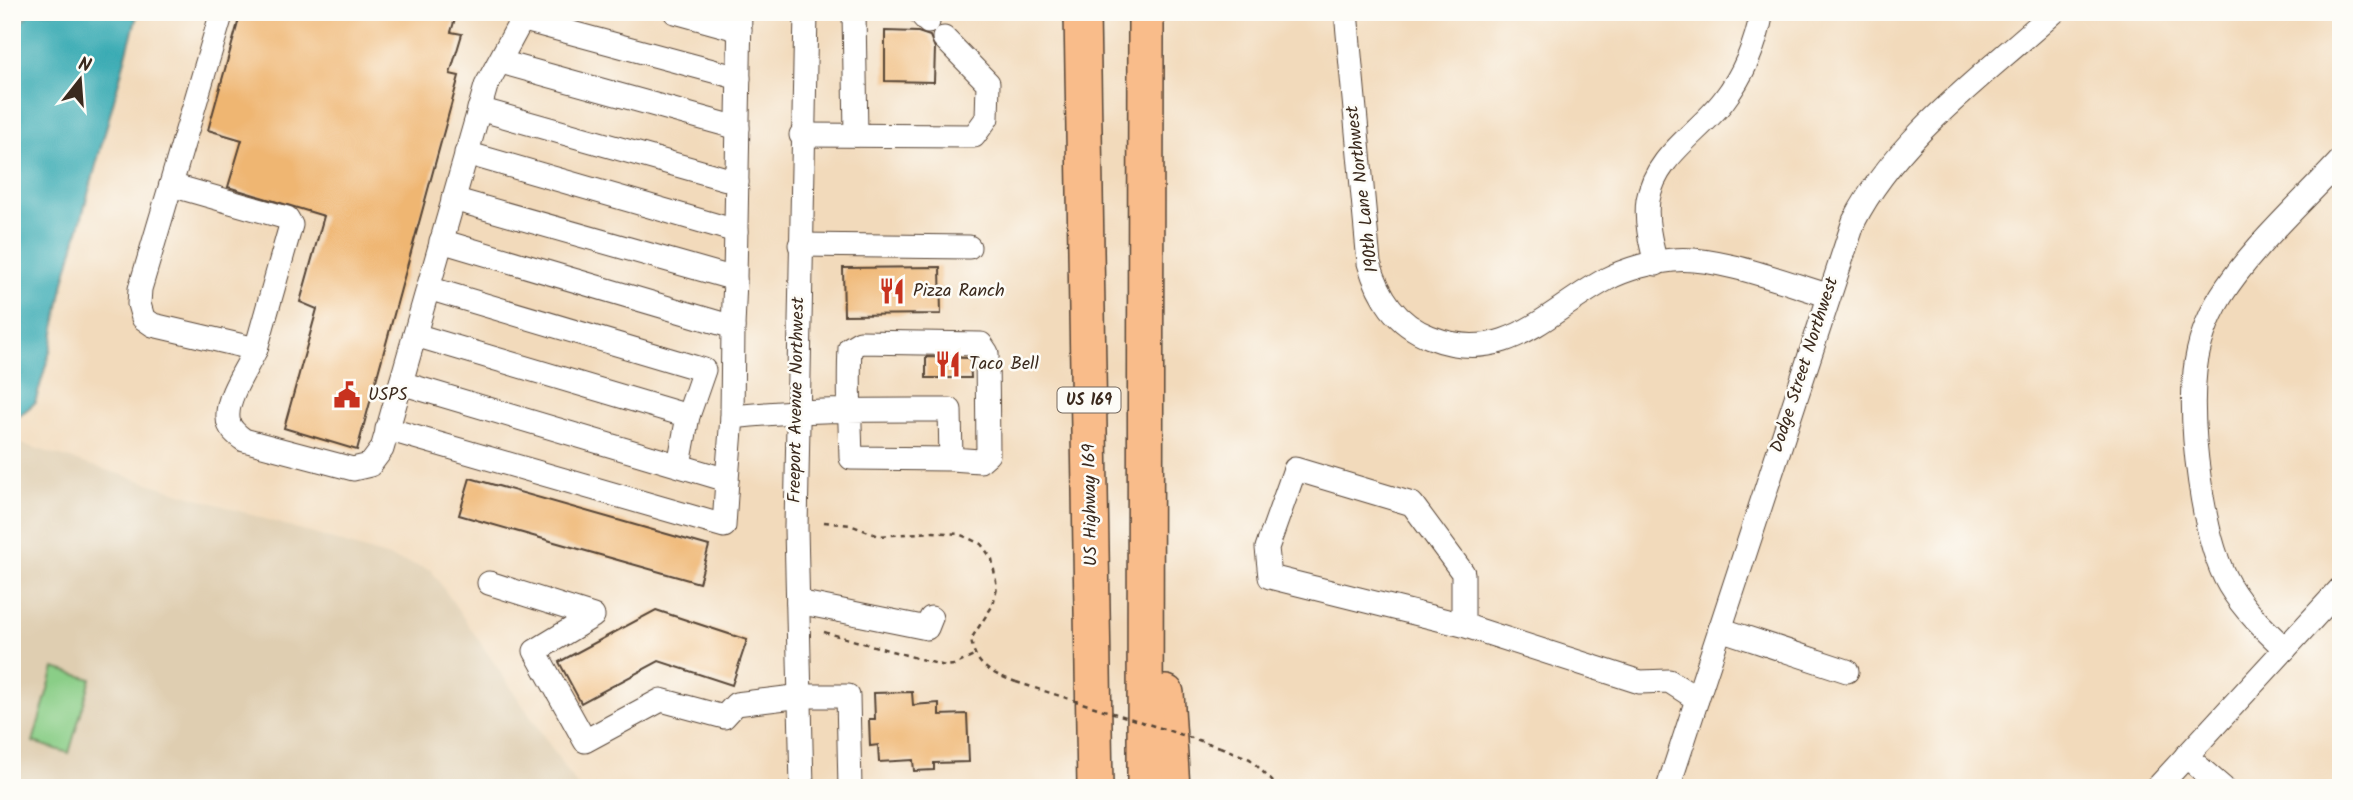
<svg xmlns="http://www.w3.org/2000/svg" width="2353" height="800" viewBox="0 0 2353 800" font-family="Kalam,sans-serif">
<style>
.built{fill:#dfceb1}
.green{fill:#8ace87;stroke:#627c52;stroke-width:2}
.water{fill:#39aab3;stroke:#3a6a68;stroke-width:2}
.building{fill:#efb672}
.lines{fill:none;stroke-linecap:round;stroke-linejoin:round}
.minor-casing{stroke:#564436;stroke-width:25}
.highway-casing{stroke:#564436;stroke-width:38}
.path{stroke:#564436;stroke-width:2.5;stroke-dasharray:5 5;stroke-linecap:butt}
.minor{stroke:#fff;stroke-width:23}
.highway{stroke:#f9bc8a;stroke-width:35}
.path-bridge{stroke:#564436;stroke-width:2.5;stroke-dasharray:5 5;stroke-linecap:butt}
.labels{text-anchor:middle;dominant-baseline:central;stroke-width:5;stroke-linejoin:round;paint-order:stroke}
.shield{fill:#fdfcf7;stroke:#75695f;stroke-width:2}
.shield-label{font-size:16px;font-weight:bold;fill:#3b2a1e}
.street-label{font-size:18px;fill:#3b2a1e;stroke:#fdfcf7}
.poi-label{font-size:18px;fill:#3b2a1e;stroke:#fdfcf7;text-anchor:start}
</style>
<rect width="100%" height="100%" fill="#fdfcf7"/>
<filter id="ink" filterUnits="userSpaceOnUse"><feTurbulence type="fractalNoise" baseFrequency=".0143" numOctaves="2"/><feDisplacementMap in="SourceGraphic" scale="14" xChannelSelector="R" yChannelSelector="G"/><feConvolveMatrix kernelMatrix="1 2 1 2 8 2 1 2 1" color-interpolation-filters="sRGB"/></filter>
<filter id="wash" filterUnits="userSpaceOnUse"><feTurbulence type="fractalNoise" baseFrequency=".00686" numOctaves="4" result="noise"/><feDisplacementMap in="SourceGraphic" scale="28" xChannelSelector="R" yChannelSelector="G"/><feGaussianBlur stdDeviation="1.57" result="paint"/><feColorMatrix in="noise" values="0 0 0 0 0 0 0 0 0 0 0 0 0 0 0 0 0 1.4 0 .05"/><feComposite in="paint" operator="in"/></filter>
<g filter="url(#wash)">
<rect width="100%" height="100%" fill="#f2dabb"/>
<!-- built -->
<polygon class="built" points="12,441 431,570 579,788 12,788"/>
<!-- green -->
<polygon class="green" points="54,668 91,679 69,753 33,742"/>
<!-- water -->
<polygon class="water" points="30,12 138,12 64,282 51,348 35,403 19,416 12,415 12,35"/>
<g id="blocks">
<!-- building -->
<g class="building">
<polygon points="241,12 457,12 451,32 462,34 450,74 459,76 357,450 284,428 317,309 300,302 324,216 228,187 242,140 208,130"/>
<polygon points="885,31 918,32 930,36 935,48 934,82 885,81"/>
<polygon points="940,267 941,314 844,315 843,268"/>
<polygon points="926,357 970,358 971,378 926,378"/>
<polygon points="470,478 709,546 699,583 459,515"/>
<polygon points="656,610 747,640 732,685 659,661 581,703 559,662"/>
<polygon points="912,692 913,705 939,703 939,715 967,714 969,762 934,763 934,770 914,771 913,760 879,762 878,745 870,746 869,719 875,719 874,693"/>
</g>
</g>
</g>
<g filter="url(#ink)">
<use href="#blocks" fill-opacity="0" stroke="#564436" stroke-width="2"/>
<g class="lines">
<!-- minor casing -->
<g class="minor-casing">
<g id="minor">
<path d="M222 12 140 289 139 304 143 318 153 325 256 349C247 368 226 397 228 418 228 428 237 435 244 440L353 469 370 465 382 449 486 86 526 12"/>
<polyline points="675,12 740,30"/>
<polyline points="854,12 856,135"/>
<polyline points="919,12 928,22"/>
<path d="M1346 12 1369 263C1379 297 1396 324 1430 337 1506 367 1547 311 1607 279 1626 269 1652 262 1673 260 1713 255 1787 283 1827 295"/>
<polyline points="524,20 739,78"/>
<polyline points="501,62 738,128"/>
<polyline points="479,109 737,182"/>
<polyline points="801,135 974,136 987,118 988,83 944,38"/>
<polyline points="466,153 736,231"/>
<polyline points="171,185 287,218 291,225 256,349"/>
<polyline points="453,199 735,279 733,327"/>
<polyline points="441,241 733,327 732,417"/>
<polyline points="800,245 969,247"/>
<path d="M1656 264C1651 244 1645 220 1648 200 1655 156 1699 133 1724 100 1744 74 1756 44 1762 12"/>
<polyline points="735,279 740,12"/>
<polyline points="428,288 704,370 688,416"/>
<polyline points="415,335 688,416 679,465"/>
<path d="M401 383 727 480 732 417C805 409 877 410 950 410L951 459 851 458C850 421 848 384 850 348L860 342 981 344 987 353 988 454 980 461 951 459"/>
<polyline points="387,429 724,526 727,480"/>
<polyline points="489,583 593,616 535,651 585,741 661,700 724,717 736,704 802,696 848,696 850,788"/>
<polyline points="798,602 927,628 931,618"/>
<polyline points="1463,625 1463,573 1412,504 1295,469 1267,548 1270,577 1463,625 1640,682 1669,681 1697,699"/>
<polyline points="1720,629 1847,671"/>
<path d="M2285 649C2264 629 2244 610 2229 585 2202 539 2189 425 2195 371 2198 345 2207 319 2221 296 2251 248 2302 203 2341 160"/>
<polyline points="2186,756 2223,788"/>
<polyline points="802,788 796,528 806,12"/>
<path d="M1668 788 1854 221C1897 137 1985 75 2054 12"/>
<polyline points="2157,788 2341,588"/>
</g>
</g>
<!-- highway casing -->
<g class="highway-casing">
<g id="highway">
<polyline points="1082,12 1095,788"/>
<polyline points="1166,693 1172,788"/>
<polyline points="1145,788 1146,12"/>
</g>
</g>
<!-- path -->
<g class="path">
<path d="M824 522 850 525 879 536 933 532 959 534 981 544 992 559 997 587 993 605 971 639C975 667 991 673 1016 682"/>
<polyline points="824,632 945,666 954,665 974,656"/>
<polyline points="1220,747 1250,759 1279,788"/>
</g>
<!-- minor -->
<use href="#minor" class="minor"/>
<!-- highway -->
<use href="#highway" class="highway"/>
<!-- path-bridge -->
<polyline class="path-bridge" points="1016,682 1220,747"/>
</g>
</g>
<!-- icons -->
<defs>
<g id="restaurant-bare" transform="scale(2.1)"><path d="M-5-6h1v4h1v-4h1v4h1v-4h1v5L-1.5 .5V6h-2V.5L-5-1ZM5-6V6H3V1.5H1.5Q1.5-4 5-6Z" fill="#c8321e" stroke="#fdfcf7" stroke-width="2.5" paint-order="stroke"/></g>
<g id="civic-bare" transform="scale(2.1)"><path d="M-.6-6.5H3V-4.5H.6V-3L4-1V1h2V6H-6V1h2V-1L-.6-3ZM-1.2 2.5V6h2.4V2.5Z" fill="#c8321e" stroke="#fdfcf7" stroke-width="2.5" paint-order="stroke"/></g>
</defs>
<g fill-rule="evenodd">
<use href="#restaurant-bare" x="892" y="291"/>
<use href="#restaurant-bare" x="948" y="364"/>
<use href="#civic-bare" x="347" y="395"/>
</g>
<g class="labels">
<!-- shield labels -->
<rect class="shield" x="1057.5" y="387.5" width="63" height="25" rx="5"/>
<g class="shield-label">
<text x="1089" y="400">US 169</text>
</g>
<!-- street labels -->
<g class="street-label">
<text transform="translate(1363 189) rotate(-97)">190th Lane Northwest</text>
<text transform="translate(1805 365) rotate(-72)">Dodge Street Northwest</text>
<text transform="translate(797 400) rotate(-89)">Freeport Avenue Northwest</text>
<text transform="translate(1091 505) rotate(-91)">US Highway 169</text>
</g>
<!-- poi labels -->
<g class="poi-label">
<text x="913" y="291">Pizza Ranch</text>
<text x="969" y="364">Taco Bell</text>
<text x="368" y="395">USPS</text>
</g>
</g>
<!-- margin -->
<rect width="2353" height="800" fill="none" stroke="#fdfcf7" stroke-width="42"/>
<!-- north arrow -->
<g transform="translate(80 80) rotate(17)" stroke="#fdfcf7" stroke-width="5" paint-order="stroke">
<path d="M0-5L12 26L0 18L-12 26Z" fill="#3b2a1e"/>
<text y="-10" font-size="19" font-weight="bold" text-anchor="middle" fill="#3b2a1e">N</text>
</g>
</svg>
